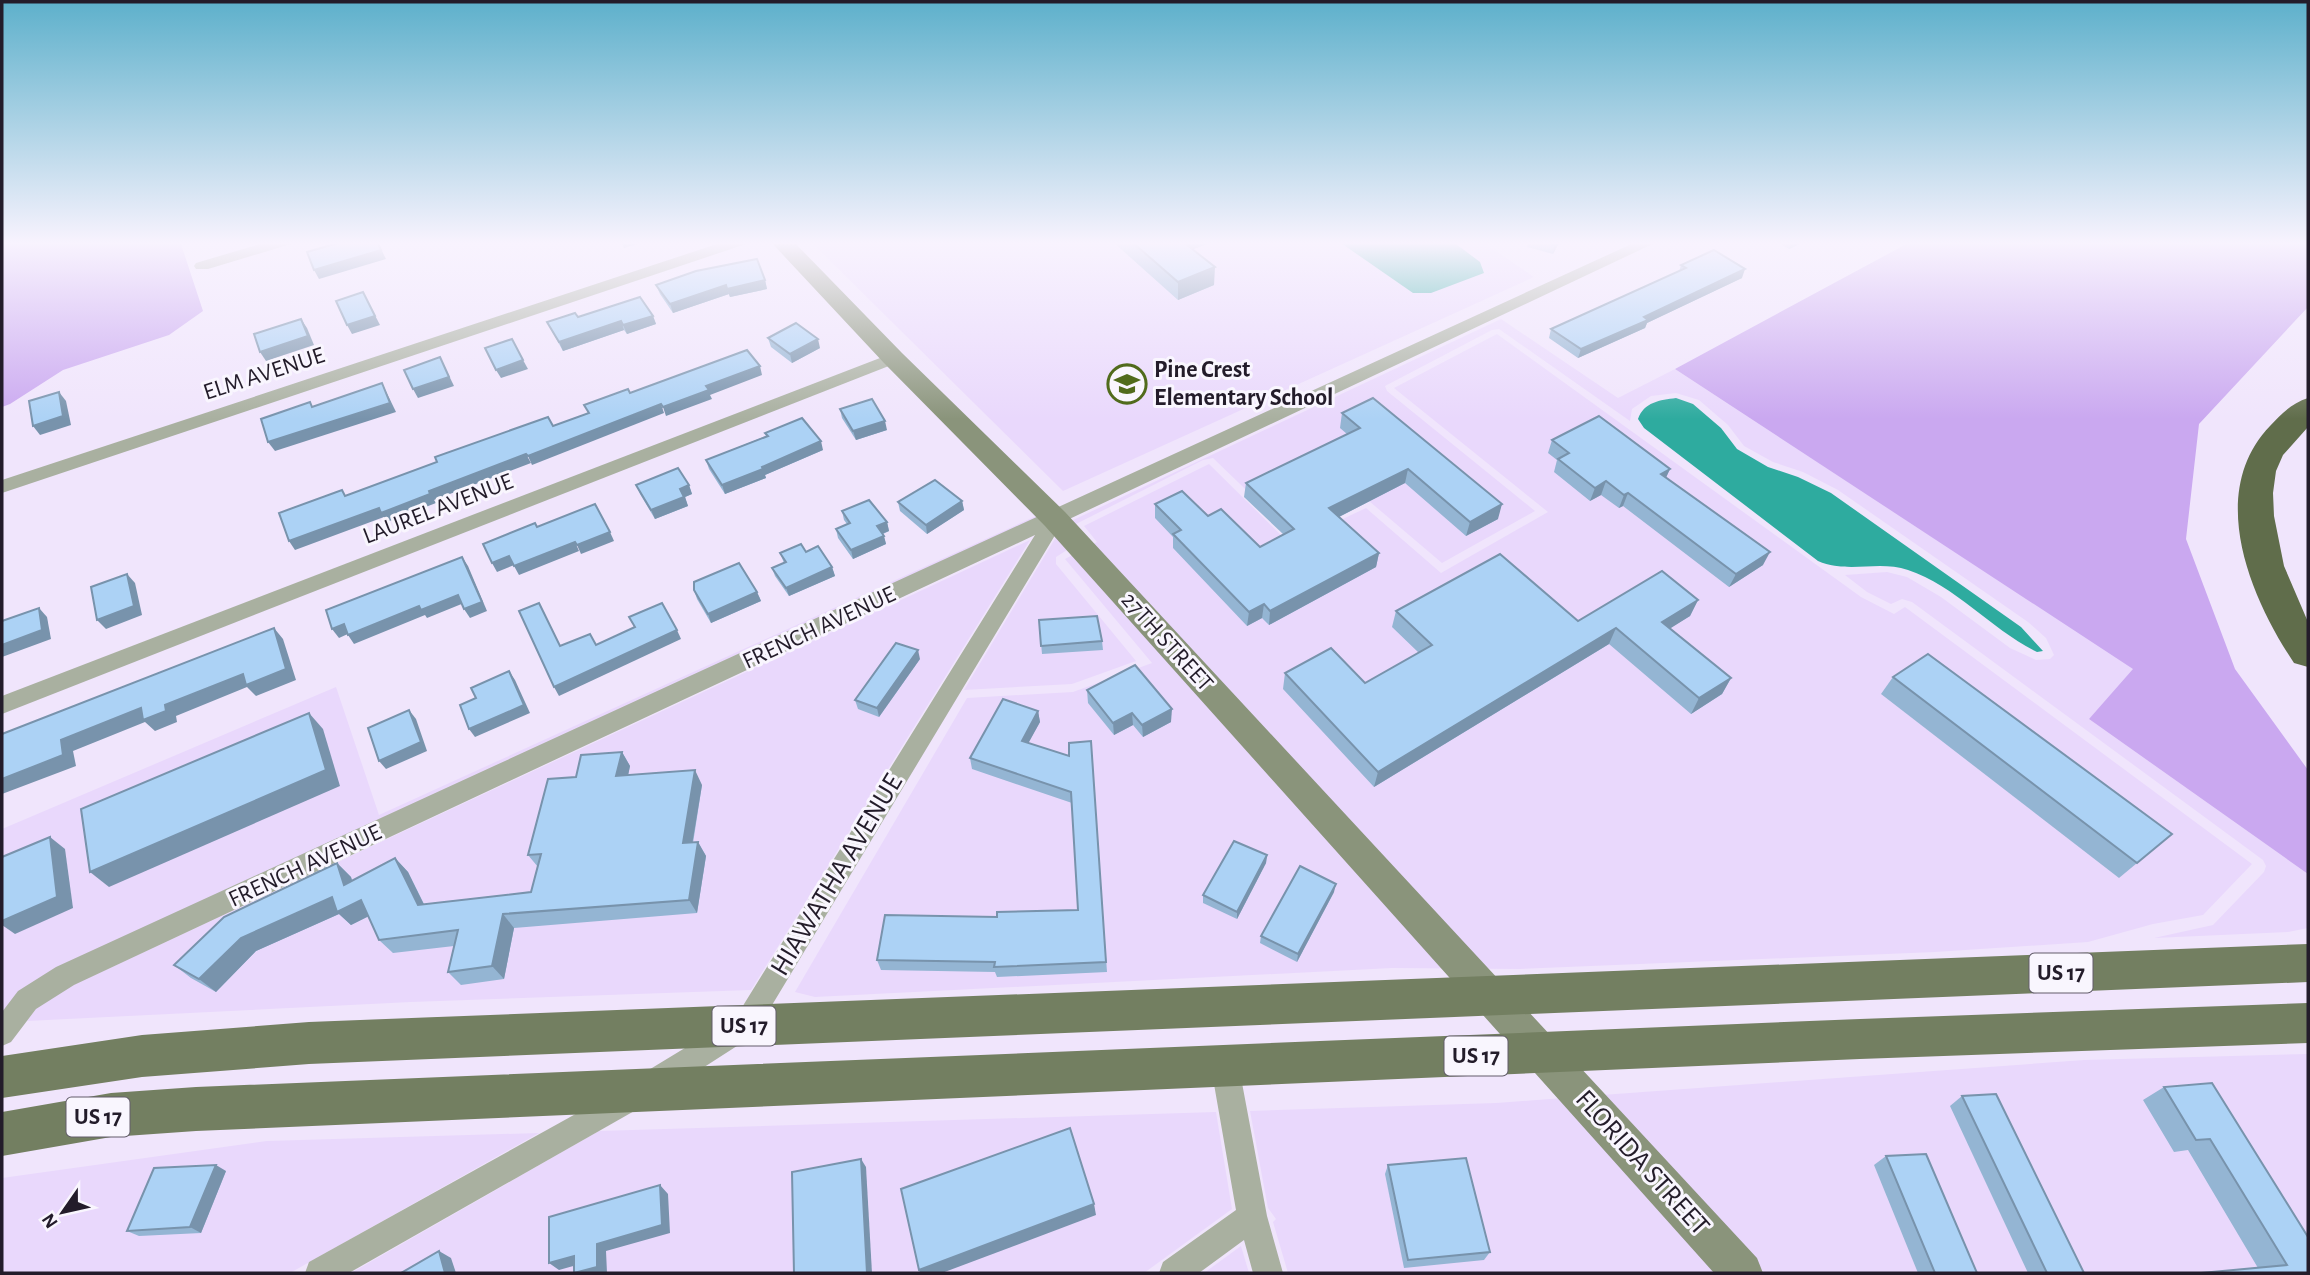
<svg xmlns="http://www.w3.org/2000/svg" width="2310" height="1275" viewBox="0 0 2310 1275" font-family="'Alegreya Sans',sans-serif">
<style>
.built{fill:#e9d8fc}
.green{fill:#caa8f0}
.water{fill:#2eab9f}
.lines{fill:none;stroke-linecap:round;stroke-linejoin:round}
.street{fill:#a9b0a0;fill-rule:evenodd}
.secondary{fill:#8a947b;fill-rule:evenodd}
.primary{fill:#737f61;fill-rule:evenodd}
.highway{fill:#606d4b;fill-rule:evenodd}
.wall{fill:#94b5d3}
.shaded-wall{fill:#7893ac}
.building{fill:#acd2f5;stroke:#7893ac;stroke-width:2}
.labels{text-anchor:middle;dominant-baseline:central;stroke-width:6;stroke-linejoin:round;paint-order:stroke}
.shield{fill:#f9f6fe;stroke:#635d6a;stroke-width:2}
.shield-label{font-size:23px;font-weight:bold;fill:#231c2a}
.poi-label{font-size:24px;font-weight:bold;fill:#231c2a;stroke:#f9f6fe;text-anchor:start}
.street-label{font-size:24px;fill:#231c2a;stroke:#f9f6fe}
.near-street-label{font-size:28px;fill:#231c2a;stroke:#f9f6fe}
</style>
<rect width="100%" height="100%" fill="#f0e5fc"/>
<!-- built -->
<g class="built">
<polygon points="810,241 1481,241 1534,277 1063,491"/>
<polygon points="1501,319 1618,398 1675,369 2134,669 2089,719 2308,874 2308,928 2288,932 2154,938 2213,925 2264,872 2266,866 2263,860 1912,602 1902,599 1891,604 1867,592 1845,575 1887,572 1907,577 1941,597 2010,648 2036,660 2050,659 2054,655 2046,638 2028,622 1838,490 1803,472 1773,462 1744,446 1728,425 1699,400 1676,393 1651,396 1632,409 1630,421 1499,329 1492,330 1385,386 1387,391 1535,511 1442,563 1369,501 1293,535 1213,458 1203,460 1074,525 1071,521"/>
<polygon points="1497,334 1861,597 1894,614 1905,607 2252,864 2203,915 2153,924 2088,942 1935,952 1520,969 1392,968 815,997 795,992 967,698 1073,692 1152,663 1065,559 1097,542 1084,526 1209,464 1290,544 1366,508 1441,573 1548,512 1394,388"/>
<polygon points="1036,516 1038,518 12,1000 2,1013 2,829 336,687 379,815"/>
<polygon points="1056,537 1067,550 1056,557 1056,564 1136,661 1072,684 964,690"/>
<polygon points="1030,540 751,990 411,1002 27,1021 39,1005 69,987"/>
<polygon points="2308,1054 2308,1273 1765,1273 1602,1095 2084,1060"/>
<polygon points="1563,1098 1719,1273 1288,1273 1273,1222 1276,1219 1268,1208 1250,1111 1496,1103"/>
<polygon points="1216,1112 1232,1209 1144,1273 351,1273 599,1131"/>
<polygon points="539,1133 290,1273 2,1273 2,1178 267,1141"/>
<polygon points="1241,1246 1249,1273 1204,1273"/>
</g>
<!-- green -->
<g class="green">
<polygon points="2,241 180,241 203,311 169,335 63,370 10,404 2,407"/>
<polygon points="1912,241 2308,241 2308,307 2199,424 2186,539 2235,669 2308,770 2308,874 2089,719 2133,669 1675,369"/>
</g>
<!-- water -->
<g class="water">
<polygon points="1338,241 1452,241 1480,262 1484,273 1431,293 1413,293"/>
<path d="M1676 398 1693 404 1721 428 1737 449 1768 467 1798 477 1831 493 2021 627 2043 651 2037 652C1992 630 1956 586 1908 570 1878 560 1848 574 1818 561L1644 428 1638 419C1644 402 1660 400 1676 398Z"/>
</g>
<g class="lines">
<!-- street -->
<g class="street">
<polygon points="270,241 294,241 291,244 208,269 196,269 194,266 196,263"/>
<polygon points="726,241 749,241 746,244 2,493 2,480"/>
<polygon points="1638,241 1659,241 1063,522 754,1035 667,1091 657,1094 647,1091 643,1081 647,1071 736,1017 1035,535 74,985 36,1009 11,1042 2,1046 2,1012 18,991 56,967"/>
<polygon points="893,353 899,354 902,358 899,362 2,714 2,696"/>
<polygon points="1225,1054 1235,1058 1239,1067 1267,1216 1283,1273 1253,1273 1244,1240 1199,1273 1159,1273 1163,1262 1236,1210 1211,1067 1215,1058"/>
<polygon points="626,1086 636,1090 640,1100 636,1110 349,1273 305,1273 309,1262"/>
</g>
<!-- secondary -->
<polygon class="secondary" points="770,241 793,241 902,353 1065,512 1757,1258 1763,1273 1714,1273 1045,526 884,363"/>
<!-- primary -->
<g class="primary">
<polygon points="2308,944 2308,982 309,1064 142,1077 2,1098 2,1056 142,1035 309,1022"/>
<polygon points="2308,1003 2308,1043 1860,1059 196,1131 111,1137 2,1156 2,1112 111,1093 196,1087 1860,1019"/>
</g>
<!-- highway -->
<path class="highway" d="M2308 398V427L2283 455 2276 471 2273 493 2274 516 2284 566 2308 622V667L2294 663C2250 597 2206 493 2270 426 2281 414 2292 403 2308 398Z"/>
</g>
<!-- wall -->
<g class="wall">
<polygon points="1112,241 1207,241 1207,244 1193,249 1214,285 1178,300"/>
<polygon points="1526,241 1560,241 1553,254 1527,247 1528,242"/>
<polygon points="1775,241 1806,241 1789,249"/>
<polygon points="1681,265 1742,278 1647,323 1645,328 1578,358 1549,338 1551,329 1679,272"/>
<polygon points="765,280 767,289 730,297 729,294 673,313 660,294 656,285"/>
<polygon points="653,316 656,324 627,334 624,330 563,351 547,322 578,317"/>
<polygon points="768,338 820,348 792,363 771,347"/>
<polygon points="840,409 887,430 856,440 842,418"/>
<polygon points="1342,413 1498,519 1466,536 1405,483 1339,517 1379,553 1376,567 1269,625 1262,618 1247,626 1173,548 1173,537 1155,518 1155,504 1208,516 1260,547 1283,534 1244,497 1246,483 1347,434 1340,428"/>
<polygon points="765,433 823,450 765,475 766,478 725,494 709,469 706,460 766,436"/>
<polygon points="1552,440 1670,469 1666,477 1763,565 1729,587 1623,506 1619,508 1601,495 1590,501 1554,472 1557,460 1548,453"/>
<polygon points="636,485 689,485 692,494 685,497 688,506 655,519 640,494"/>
<polygon points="962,501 964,510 927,534 900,511 898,502"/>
<polygon points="842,511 887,522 889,531 883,534 886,544 853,559 838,538 836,529 847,524 844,520"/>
<polygon points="806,552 832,567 835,576 789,596 775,576 772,568 784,563 780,553"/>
<polygon points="694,590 757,592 761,601 711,623 697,599"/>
<polygon points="1698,600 1690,616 1670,628 1731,678 1722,694 1691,714 1609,644 1374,787 1283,689 1285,673 1365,683 1419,653 1392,627 1396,611 1578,621"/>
<polygon points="1039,620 1102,641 1103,650 1042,654"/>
<polygon points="920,659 879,717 858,709 855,700"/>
<polygon points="1893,677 2172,834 2119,878 1881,694"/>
<polygon points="1087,690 1171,722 1143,737 1133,725 1114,735 1088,703"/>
<polygon points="1038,711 1040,722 1028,743 1069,756 1091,741 1107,972 997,977 995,972 881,970 877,960 1078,910 1072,803 972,769 970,758"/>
<polygon points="622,752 630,766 628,775 702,785 693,843 698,842 706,856 697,913 514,928 504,979 461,985 448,972 454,946 393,953 379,940 369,916 351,925 339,914 256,951 216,992 191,978 174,965 337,863 351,877 352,881 395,858 408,872 424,904 531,892 538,867 528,855 576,777"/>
<polygon points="1267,855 1266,863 1237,919 1203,903 1203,895"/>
<polygon points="1334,892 1297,962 1260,943 1261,936"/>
<polygon points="2164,1087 2308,1237 2308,1273 2258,1268 2188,1150 2174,1152 2143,1100"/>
<polygon points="1962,1096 2084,1273 2028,1273 1950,1106"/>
<polygon points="1886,1156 1977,1273 1918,1273 1874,1165"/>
<polygon points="1388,1165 1490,1252 1484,1260 1404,1268 1385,1174"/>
<polygon points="226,1171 201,1233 139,1236 127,1231"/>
</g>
<!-- shaded-wall -->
<g class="shaded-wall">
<polygon points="377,241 386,259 319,279 314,270"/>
<polygon points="621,241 647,241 624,248"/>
<polygon points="1179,241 1207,241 1207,244 1178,255"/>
<polygon points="1558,241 1560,241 1553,254 1555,245"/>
<polygon points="1793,241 1806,241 1789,249"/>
<polygon points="1215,267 1214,285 1178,300 1178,282"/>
<polygon points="1745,269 1742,278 1647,323 1645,328 1578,358 1581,349 1644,317"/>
<polygon points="765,280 767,289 730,297 727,289"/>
<polygon points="726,285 729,294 673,313 670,304"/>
<polygon points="363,292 380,325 352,334 347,325"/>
<polygon points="653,316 656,324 627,334 623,325"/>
<polygon points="301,319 307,328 314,345 266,361 260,352"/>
<polygon points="621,321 624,330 563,351 559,342"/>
<polygon points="818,339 820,348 792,363 790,354"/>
<polygon points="440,357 454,386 418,398 413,389"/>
<polygon points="523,360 528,369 501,378 496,370"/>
<polygon points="760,366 762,375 710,395 712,399 666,416 663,407 706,386"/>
<polygon points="382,383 396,412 275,451 268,442"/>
<polygon points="59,392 66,401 71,425 40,435 33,426"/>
<polygon points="661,404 664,413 532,465 528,456"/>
<polygon points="885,421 887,430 856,440 853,431"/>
<polygon points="821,441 823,450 765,475 766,478 725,494 722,485 762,467"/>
<polygon points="526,454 531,463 434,500 436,503 387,522 384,517 295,550 289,541"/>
<polygon points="1408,469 1405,483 1327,523 1329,508"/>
<polygon points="1670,469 1664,482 1661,474"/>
<polygon points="1606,481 1601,495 1590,501 1595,488"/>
<polygon points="689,485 692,494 685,497 688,506 655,519 651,510 680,489"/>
<polygon points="1628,493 1623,506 1619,508 1624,495"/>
<polygon points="962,501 964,510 927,534 926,525"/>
<polygon points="1502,504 1498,519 1466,536 1470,522"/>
<polygon points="887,522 889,531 879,535 877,526"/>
<polygon points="610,532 614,541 581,554 577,545"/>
<polygon points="884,536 886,544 853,559 851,550"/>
<polygon points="575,542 579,551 519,575 514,566"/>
<polygon points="1770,552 1763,565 1729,587 1736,574"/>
<polygon points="1379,553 1376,567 1269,625 1270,611"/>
<polygon points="509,556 514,565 497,572 492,563"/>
<polygon points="462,557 468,566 487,611 470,618 464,609"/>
<polygon points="832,567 835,576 789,596 786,588"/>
<polygon points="127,574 135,583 142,615 106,629 97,620"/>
<polygon points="757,592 761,601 711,623 708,614"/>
<polygon points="458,595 464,603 427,618 425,615 354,644 348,635 419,606"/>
<polygon points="1698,600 1690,616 1655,638 1662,622"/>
<polygon points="1264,604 1262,618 1247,626 1249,612"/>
<polygon points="39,608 47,617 51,639 2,657 2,645"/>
<polygon points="344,624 350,633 339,638 332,629"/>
<polygon points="274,628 283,639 296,680 256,696 247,687 176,716 177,722 155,731 145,722 73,751 76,766 2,794 2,779 61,740 141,708 165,705"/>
<polygon points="1616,628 1609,644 1374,787 1378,772"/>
<polygon points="677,630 681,639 559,696 554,687"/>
<polygon points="918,650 920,659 879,717 877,708"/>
<polygon points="509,671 515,680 530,713 475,737 469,729"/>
<polygon points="1731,678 1722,694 1691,714 1699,698"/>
<polygon points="1172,709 1171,722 1143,737 1142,725"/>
<polygon points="409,710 416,719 427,751 386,769 379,761"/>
<polygon points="1038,711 1040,722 1023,753 1022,741"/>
<polygon points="309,713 323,729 340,786 109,887 90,872"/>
<polygon points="1132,713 1133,725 1114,735 1113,723"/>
<polygon points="622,752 630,766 625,790 616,776"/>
<polygon points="695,770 702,785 690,857 683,843"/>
<polygon points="50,837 65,849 73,908 15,934 2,925 2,921"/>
<polygon points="698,842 706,856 697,913 689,900"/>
<polygon points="1267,855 1266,863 1237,919 1237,912"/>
<polygon points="395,858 408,872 431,919 418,905"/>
<polygon points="337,863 351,877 358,899 344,885"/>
<polygon points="1336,884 1334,892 1297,962 1298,954"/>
<polygon points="332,897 361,900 375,913 351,925 339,914 256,951 216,992 199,979 241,938"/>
<polygon points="503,914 514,928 504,979 492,966"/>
<polygon points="861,1159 866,1167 872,1273 867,1273"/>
<polygon points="216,1165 226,1171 201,1233 190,1227"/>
<polygon points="660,1185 668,1194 670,1233 606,1251 607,1273 575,1273 597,1244"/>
<polygon points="1094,1204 1096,1215 942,1273 920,1273 919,1270"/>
<polygon points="439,1251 451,1258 456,1273 445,1273"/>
<polygon points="574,1256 584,1263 559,1270 549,1263"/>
</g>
<!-- building -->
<g class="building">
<polygon points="345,241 377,241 381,250 314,270 307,252"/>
<polygon points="1131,241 1182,241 1215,267 1178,282"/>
<polygon points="1540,241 1558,241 1555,245"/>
<polygon points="1714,250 1745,269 1644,317 1648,320 1581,349 1551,329 1686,268 1681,265"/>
<polygon points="757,259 765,280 727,289 726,285 670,304 656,285 696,271"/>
<polygon points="363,292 375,316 347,325 336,301"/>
<polygon points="640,297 653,316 623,325 621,321 559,342 547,322 575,313 578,317"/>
<polygon points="301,319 308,336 260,352 254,334"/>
<polygon points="796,323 818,339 790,354 768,338"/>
<polygon points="512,339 523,360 496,370 485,348"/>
<polygon points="747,350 760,366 706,386 709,390 663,407 661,404 528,456 526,454 429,491 430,494 381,513 379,508 289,541 279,513 342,490 345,496 437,462 435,457 548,417 553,426 589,413 584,405 628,389 630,393"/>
<polygon points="440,357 449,377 413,389 404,370"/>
<polygon points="382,383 390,403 268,442 261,419 310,402 312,407"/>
<polygon points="59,392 63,416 33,426 29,401"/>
<polygon points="1373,398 1502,504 1470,522 1408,469 1329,508 1379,553 1270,611 1264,604 1249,612 1173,534 1181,530 1155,504 1182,491 1208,516 1221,509 1260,547 1294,529 1246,483 1360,428 1342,413"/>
<polygon points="872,399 885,421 853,431 840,409"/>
<polygon points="1599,416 1670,469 1661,474 1770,552 1736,574 1628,493 1624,495 1606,481 1595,488 1558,459 1569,453 1552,440"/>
<polygon points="802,418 821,441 762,467 763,469 722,485 706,460 768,436 765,433"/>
<polygon points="678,468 689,485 680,489 684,497 651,510 636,485"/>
<polygon points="935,480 962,501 926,525 898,502"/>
<polygon points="869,500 887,522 877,526 884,536 851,550 836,529 850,523 842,511"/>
<polygon points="595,504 610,532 577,545 575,542 514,566 509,556 492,563 483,544 535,523 537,527"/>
<polygon points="801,544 806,552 818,546 832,567 786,588 772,568 786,562 780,553"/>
<polygon points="1500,554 1578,621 1662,571 1698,600 1662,622 1731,678 1699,698 1616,628 1378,772 1285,673 1331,648 1365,683 1432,645 1396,611"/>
<polygon points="462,557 482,602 464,609 458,595 421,610 419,606 348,635 344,624 332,629 326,610"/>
<polygon points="739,563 757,592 708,614 694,590 694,582"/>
<polygon points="127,574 134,606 97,620 91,587"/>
<polygon points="539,603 560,646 590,634 596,645 635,627 629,617 662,603 677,630 554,687 519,611"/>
<polygon points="39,608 42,630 2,645 2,621"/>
<polygon points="1097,616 1102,641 1041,646 1039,620"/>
<polygon points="274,628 286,669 246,685 243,674 165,705 166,711 143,720 141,708 61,740 63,755 2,779 2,734"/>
<polygon points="896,643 918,650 877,708 855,700"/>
<polygon points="1928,654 2172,834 2137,863 1893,677"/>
<polygon points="1135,665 1172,709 1142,725 1132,713 1113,723 1087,690"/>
<polygon points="509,671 524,705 469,729 460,705 476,698 471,688"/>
<polygon points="1003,699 1038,711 1022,741 1069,756 1069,743 1091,741 1106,962 994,967 995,962 877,960 885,915 997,917 997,912 1078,910 1071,792 970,758"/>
<polygon points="409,710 421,742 379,761 368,728"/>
<polygon points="309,713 326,770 90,872 81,809"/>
<polygon points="622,752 616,776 695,770 683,843 698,842 689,900 503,914 492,966 448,972 458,930 379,940 361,900 337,912 332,897 241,938 199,979 174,965 224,917 337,863 344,885 395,858 418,905 531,892 541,854 528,855 548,779 576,777 581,755"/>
<polygon points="50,837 57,897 2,921 2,857"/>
<polygon points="1234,841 1267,855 1237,912 1203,895"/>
<polygon points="1300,866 1336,884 1298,954 1261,936"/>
<polygon points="2212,1083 2308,1237 2308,1273 2201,1273 2287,1265 2210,1139 2196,1140 2164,1087"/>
<polygon points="1996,1094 2084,1273 2047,1273 1962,1096"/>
<polygon points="1070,1128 1094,1204 919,1270 901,1189"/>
<polygon points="1926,1154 1977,1273 1935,1273 1886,1156"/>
<polygon points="1466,1158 1490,1252 1408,1260 1388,1165"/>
<polygon points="861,1159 867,1273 794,1273 792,1172"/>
<polygon points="216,1165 190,1227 127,1231 154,1168"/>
<polygon points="660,1185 662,1225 597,1244 597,1267 574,1273 574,1256 549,1263 549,1217"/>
<polygon points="439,1251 445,1273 401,1273"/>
</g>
<!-- sky -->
<linearGradient id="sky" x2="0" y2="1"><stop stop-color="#5db0cb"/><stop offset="0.58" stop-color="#f8f3fe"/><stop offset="1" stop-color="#f8f3fe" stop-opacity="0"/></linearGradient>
<rect width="2310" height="419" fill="url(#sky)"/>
<!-- icons -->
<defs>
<g id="school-ring" transform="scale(2.0125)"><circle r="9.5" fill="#f9f6fe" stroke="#516b1c" stroke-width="1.5"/><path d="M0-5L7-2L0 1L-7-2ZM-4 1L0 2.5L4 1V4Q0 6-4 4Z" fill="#516b1c"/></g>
</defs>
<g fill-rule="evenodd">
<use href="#school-ring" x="1127" y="384"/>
</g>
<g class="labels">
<!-- shield labels -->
<g class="shield">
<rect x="2029.5" y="953.5" width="63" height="39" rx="5"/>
<rect x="712.5" y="1006.5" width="63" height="39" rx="5"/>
<rect x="1444.5" y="1036.5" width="63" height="39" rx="5"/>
<rect x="66.5" y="1097.5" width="63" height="39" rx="5"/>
</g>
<g class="shield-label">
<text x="2061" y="973">US 17</text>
<text x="744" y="1026">US 17</text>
<text x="1476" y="1056">US 17</text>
<text x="98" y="1117">US 17</text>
</g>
<!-- poi labels -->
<g class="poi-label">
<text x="1154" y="370">Pine Crest<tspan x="1154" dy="28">Elementary School</tspan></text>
</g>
<!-- street labels -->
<g class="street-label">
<text transform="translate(264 374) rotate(-18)">ELM AVENUE</text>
<text transform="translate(438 509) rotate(-21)">LAUREL AVENUE</text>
<text transform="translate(819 628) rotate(-25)">FRENCH AVENUE</text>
<text transform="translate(1167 642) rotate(48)">27TH STREET</text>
<text transform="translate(305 866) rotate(-25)">FRENCH AVENUE</text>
</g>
<!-- near-street labels -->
<g class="near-street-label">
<text transform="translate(837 875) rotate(-59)">HIAWATHA AVENUE</text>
<text transform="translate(1642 1163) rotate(48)">FLORIDA STREET</text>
</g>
</g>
<!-- border -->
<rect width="2310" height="1275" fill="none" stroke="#231c2a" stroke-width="7"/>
<!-- north arrow -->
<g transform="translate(63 1212) rotate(236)" stroke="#f9f6fe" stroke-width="5" paint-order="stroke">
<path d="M0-5L12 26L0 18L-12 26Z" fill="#231c2a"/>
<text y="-10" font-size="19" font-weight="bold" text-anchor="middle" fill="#231c2a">N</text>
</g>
</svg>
